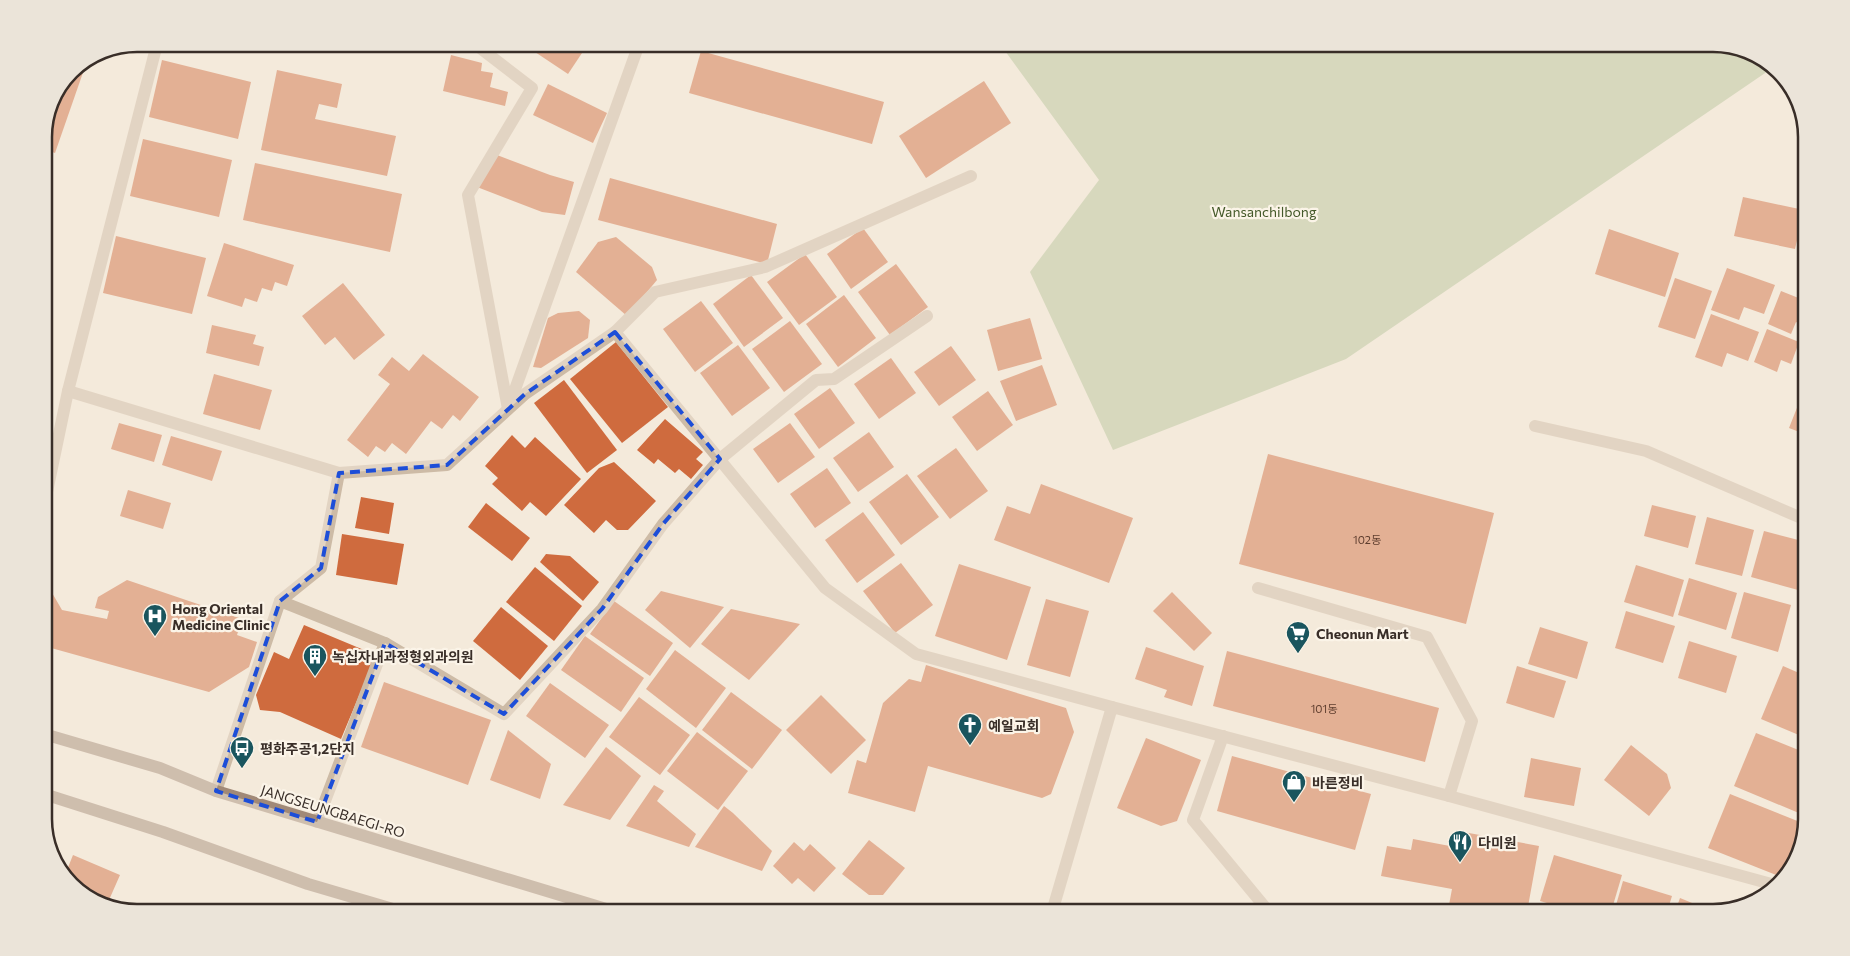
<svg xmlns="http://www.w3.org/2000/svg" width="1850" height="956" viewBox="0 0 1850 956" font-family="Commissioner,'Noto Sans KR',sans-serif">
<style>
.green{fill:#b3c49a}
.building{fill:#cf6b3e}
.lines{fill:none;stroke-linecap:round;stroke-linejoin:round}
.lane{stroke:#cdbba6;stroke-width:12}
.street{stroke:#cdbba6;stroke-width:12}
.secondary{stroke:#a18977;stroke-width:12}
.marked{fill:none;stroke:#1d4ed8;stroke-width:4;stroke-dasharray:10 6;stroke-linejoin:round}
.labels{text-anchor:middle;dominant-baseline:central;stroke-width:4.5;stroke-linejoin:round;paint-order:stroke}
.number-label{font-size:11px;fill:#5e3d2e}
.park-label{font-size:14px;fill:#445929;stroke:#fbf4e8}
.poi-label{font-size:14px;font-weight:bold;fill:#392e28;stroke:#fbf4e8;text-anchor:start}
.street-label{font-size:14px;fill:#392e28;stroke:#fbf4e8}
.rim{fill:none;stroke:#392e28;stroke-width:2.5}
</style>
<rect width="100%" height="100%" fill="#f4eadb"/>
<!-- green -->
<polygon class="green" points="1000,44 1712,44 1754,53 1771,69 1346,359 1113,450 1030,272 1099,180"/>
<!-- building -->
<g class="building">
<polygon points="523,44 588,44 568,74"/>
<polygon points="701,51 884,102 872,144 689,93"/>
<polygon points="451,55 482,63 481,71 493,73 490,87 508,92 505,106 443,91"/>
<polygon points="162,60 251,82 238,139 149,117"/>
<polygon points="87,61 55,153 44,149 44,132 71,71"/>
<polygon points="277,70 342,84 337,108 319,104 315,119 396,136 387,176 261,150"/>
<polygon points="984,81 1011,123 926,178 899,136"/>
<polygon points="548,84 607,113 593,143 533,115"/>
<polygon points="143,139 232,160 219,217 130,196"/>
<polygon points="497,155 550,175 574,182 565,215 542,212 477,187"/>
<polygon points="255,163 402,194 390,252 243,220"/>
<polygon points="610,178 777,224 767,264 598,220"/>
<polygon points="1743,197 1804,210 1795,249 1734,236"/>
<polygon points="863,228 888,262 851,289 827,254"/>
<polygon points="1609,229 1679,253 1665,297 1595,274"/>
<polygon points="116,236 206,258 192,314 103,293"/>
<polygon points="616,237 652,267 657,280 627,316 576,272 598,242"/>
<polygon points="224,243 294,265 287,286 275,282 272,291 262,288 257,302 245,298 242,307 207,296"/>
<polygon points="805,254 837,297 799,325 767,282"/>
<polygon points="896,264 928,307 890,335 858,292"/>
<polygon points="1727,268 1775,285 1764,314 1744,307 1739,320 1711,310"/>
<polygon points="751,275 783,318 744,347 713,304"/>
<polygon points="1675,278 1712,291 1695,339 1658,327"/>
<polygon points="343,283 385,335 354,360 335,337 325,345 302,316"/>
<polygon points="1781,291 1806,301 1805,326 1796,322 1791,334 1768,324"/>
<polygon points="844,295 876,338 838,367 806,324"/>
<polygon points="701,301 733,343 695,372 663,329"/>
<polygon points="579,311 590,320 588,338 541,368 533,367 548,318 558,313"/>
<polygon points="1711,314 1759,332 1748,361 1727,353 1722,367 1695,357"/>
<polygon points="1030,318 1042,359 998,371 987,330"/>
<polygon points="790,321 822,364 784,392 752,349"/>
<polygon points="212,325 256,335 253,344 264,347 259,366 206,353"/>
<polygon points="1767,329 1799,342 1791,364 1781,360 1777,372 1754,362"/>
<polygon points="616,342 668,407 622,443 570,379"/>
<polygon points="738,345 770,388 732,416 700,373"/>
<polygon points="951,346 976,380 939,406 914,372"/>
<polygon points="423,354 479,397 460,421 453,415 442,429 431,421 406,454 392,443 385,452 376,446 368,457 347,440 390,384 378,375 392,357 409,371"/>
<polygon points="891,358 916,393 879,419 854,384"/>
<polygon points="1042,365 1057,405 1016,421 1000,381"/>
<polygon points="214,374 272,390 260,430 203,414"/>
<polygon points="564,380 617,450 587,473 534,403"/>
<polygon points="830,388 855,423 819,449 794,414"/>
<polygon points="1804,390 1806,391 1806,447 1797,444 1802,433 1789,428"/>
<polygon points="988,391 1013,425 977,451 952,417"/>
<polygon points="665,419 703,452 696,459 703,465 691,479 679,469 675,473 658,459 654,464 637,450"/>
<polygon points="119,423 162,435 154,462 111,449"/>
<polygon points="790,423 815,457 778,483 753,449"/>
<polygon points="869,432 894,467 858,492 833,458"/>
<polygon points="512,435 525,448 535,437 581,479 546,516 530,502 522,511 492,484 498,478 485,466"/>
<polygon points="171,436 222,451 212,481 162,465"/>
<polygon points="956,448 988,491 950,519 917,476"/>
<polygon points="1268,454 1494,513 1466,624 1239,564"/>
<polygon points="614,462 656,501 628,530 617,530 606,520 594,533 564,505 599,468"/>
<polygon points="827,468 851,503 815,528 790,494"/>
<polygon points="907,474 939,517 901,545 869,502"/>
<polygon points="1041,484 1133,518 1109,583 994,540 1007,506 1030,514"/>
<polygon points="128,490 171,503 163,529 120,516"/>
<polygon points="361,497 394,503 389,534 355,528"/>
<polygon points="486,503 530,538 512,561 468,527"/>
<polygon points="1652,505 1696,516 1688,548 1644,536"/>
<polygon points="863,512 895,555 857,583 825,540"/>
<polygon points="1707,517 1754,530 1742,576 1695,564"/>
<polygon points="1764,531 1806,542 1806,560 1798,590 1751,577"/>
<polygon points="342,534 404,544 397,585 336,575"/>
<polygon points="546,554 570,556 599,582 583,601 540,562"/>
<polygon points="901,563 933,605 895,633 863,591"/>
<polygon points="959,564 1031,587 1007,660 935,636"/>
<polygon points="1636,565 1684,580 1673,617 1624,602"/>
<polygon points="535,567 582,606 554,641 506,602"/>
<polygon points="1689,578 1737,593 1726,630 1678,615"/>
<polygon points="44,579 62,610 107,619 109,611 95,608 98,597 127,580 242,619 237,635 257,642 249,667 209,692 44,646"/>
<polygon points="661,591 724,607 690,648 645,610"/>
<polygon points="1172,592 1212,633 1194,651 1153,611"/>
<polygon points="1744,592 1791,605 1778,652 1731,638"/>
<polygon points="1046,599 1089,611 1070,677 1027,665"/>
<polygon points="614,601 673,643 650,676 590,634"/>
<polygon points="501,607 548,646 520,680 473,641"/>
<polygon points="731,609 800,624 749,680 701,644"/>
<polygon points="1626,611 1675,626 1663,663 1615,648"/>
<polygon points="304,625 376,655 341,739 280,712 260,710 256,695 274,652 289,659"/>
<polygon points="1540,627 1588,642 1577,679 1528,664"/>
<polygon points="585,636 644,678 621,712 561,670"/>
<polygon points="1689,641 1737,656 1726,693 1678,678"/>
<polygon points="1146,647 1204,666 1192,706 1164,697 1167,690 1135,679"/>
<polygon points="675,650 726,688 696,728 646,689"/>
<polygon points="1227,651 1439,708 1425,762 1213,706"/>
<polygon points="926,665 1066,708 1074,732 1051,794 1042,798 928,766 915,812 848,793 857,760 866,763 883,703 909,679 921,682"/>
<polygon points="1517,666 1566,681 1554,718 1506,703"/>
<polygon points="1783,666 1806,676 1806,738 1761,719"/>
<polygon points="384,682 491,720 468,785 361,747"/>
<polygon points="550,683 609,725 585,758 526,716"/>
<polygon points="731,692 782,730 752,769 702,730"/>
<polygon points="821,695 866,740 831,774 786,730"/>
<polygon points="639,697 690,735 660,775 609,737"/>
<polygon points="508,730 551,764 540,799 490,780"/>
<polygon points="697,732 748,771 718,810 667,771"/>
<polygon points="1756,733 1806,753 1806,816 1734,786"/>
<polygon points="1146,738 1201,760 1177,821 1161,826 1117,808"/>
<polygon points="1631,745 1667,774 1671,788 1649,816 1604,780"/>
<polygon points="606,747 641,776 610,820 563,805"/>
<polygon points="1232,756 1371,794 1355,850 1217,811"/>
<polygon points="1531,758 1581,768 1574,806 1524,797"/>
<polygon points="654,785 664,791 657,801 696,834 689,847 626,826"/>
<polygon points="1730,794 1805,824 1801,839 1790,867 1781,877 1708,848"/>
<polygon points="724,806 733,813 772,851 762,871 695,847"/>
<polygon points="1458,831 1539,846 1527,912 1487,912 1449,905 1452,889 1381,876 1387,846 1411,850 1413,839 1455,847"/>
<polygon points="869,840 905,868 883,895 869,895 842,874"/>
<polygon points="794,842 804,851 810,844 836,868 814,892 798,878 792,884 773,866"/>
<polygon points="73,855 120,875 109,900 129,910 96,903 65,875"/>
<polygon points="1554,855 1622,875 1611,912 1578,912 1540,901"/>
<polygon points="1623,881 1672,896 1667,912 1614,912"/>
<polygon points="1680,898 1714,912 1675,912"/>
</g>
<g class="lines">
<!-- lane -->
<polyline class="lane" points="1258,588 1427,637 1472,721 1449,796"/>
<!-- street -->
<g class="street">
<polyline points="475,44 532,88 468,195 508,409 639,44"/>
<polyline points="1806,266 1804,277 1806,280"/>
<polyline points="615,332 825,588 916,654 1112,707"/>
<polyline points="68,391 339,473"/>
<polyline points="1535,426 1646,451 1806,520"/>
<polyline points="44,506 68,391 157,44"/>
<polyline points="280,601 385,643"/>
<polyline points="1223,736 1193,820 1269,912"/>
<polyline points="216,791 280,601 321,568 339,473 447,465 525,394 615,332 655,292 765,267 971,176"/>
<polyline points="317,822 385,643 504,714 602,609 663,524 720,459 816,380 834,379 927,316"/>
<polyline points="1052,912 1112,707 1449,796 1775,885"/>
</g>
<!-- secondary -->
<g class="secondary">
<polyline points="44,734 160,768 216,791 616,912"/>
<polyline points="44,794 163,832 308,884 403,912"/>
</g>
</g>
<!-- marked area -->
<path d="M0 0H1850V956H0ZM615 332 720 459 663 524 602 609 504 714 385 643 317 822 216 791 280 601 321 568 339 473 447 465 525 394Z" fill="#f4eadb" fill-opacity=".55" fill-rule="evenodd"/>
<path class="marked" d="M615 332 720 459 663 524 602 609 504 714 385 643 317 822 216 791 280 601 321 568 339 473 447 465 525 394Z"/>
<!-- icons -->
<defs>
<g id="hospital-pin" transform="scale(1.25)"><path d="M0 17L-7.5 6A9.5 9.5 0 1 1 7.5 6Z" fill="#1a555e" stroke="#fbf4e8"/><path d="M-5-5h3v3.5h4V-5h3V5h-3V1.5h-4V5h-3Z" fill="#fff"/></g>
<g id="supermarket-pin" transform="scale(1.25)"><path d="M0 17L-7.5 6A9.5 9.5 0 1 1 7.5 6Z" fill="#1a555e" stroke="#fbf4e8"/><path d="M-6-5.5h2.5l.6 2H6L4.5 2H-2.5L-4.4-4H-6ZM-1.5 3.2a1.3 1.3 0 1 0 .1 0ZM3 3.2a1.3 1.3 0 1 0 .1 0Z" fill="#fff"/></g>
<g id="building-pin" transform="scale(1.25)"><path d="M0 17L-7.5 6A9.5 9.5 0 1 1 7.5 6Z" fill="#1a555e" stroke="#fbf4e8"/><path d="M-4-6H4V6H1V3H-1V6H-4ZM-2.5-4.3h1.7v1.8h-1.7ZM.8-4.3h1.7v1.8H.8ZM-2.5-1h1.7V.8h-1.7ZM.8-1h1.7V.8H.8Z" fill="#fff"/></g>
<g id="church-pin" transform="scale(1.25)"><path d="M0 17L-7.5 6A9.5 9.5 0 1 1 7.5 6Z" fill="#1a555e" stroke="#fbf4e8"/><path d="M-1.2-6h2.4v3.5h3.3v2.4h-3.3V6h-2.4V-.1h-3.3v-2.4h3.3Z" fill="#fff"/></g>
<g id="bus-pin" transform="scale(1.25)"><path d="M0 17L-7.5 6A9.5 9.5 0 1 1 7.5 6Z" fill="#1a555e" stroke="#fbf4e8"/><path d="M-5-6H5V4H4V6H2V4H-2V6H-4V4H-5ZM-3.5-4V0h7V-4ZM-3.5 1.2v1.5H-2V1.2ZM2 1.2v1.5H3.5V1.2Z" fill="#fff"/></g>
<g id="shop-pin" transform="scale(1.25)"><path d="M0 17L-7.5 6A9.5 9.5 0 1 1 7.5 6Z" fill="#1a555e" stroke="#fbf4e8"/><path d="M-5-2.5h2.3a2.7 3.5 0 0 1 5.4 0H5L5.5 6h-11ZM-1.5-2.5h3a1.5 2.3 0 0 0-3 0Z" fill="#fff"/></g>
<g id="restaurant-pin" transform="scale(1.25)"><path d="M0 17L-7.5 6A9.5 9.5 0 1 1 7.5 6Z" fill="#1a555e" stroke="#fbf4e8"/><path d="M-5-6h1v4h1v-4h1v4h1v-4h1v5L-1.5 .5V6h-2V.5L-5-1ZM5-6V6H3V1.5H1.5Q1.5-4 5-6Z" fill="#fff"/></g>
</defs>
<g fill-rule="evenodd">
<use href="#hospital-pin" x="155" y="616"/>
<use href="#supermarket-pin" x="1298" y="633"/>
<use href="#building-pin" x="315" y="656"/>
<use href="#church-pin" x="970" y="725"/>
<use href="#bus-pin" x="242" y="748"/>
<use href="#shop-pin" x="1294" y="782"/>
<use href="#restaurant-pin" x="1460" y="842"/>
</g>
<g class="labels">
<!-- number labels -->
<g class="number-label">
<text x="1367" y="539">102동</text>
<text x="1324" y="708">101동</text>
</g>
<!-- park labels -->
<g class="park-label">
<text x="1264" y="211">Wansanchilbong</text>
</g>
<!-- poi labels -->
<g class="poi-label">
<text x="172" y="608">Hong Oriental<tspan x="172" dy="16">Medicine Clinic</tspan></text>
<text x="1316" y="633">Cheonun Mart</text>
<text x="332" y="656">녹십자내과정형외과의원</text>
<text x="988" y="725">예일교회</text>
<text x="260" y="748">평화주공1,2단지</text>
<text x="1312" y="782">바른정비</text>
<text x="1478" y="842">다미원</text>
</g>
<!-- street labels -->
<g class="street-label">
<text transform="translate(333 811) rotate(17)">JANGSEUNGBAEGI-RO</text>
</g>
</g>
<!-- crop -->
<path d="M0 0H1850V956H0ZM137 52H1713A85 85 0 0 1 1798 137V819A85 85 0 0 1 1713 904H137A85 85 0 0 1 52 819V137A85 85 0 0 1 137 52Z" fill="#ebe4d9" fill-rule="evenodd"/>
<path class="rim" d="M137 52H1713A85 85 0 0 1 1798 137V819A85 85 0 0 1 1713 904H137A85 85 0 0 1 52 819V137A85 85 0 0 1 137 52Z"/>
</svg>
